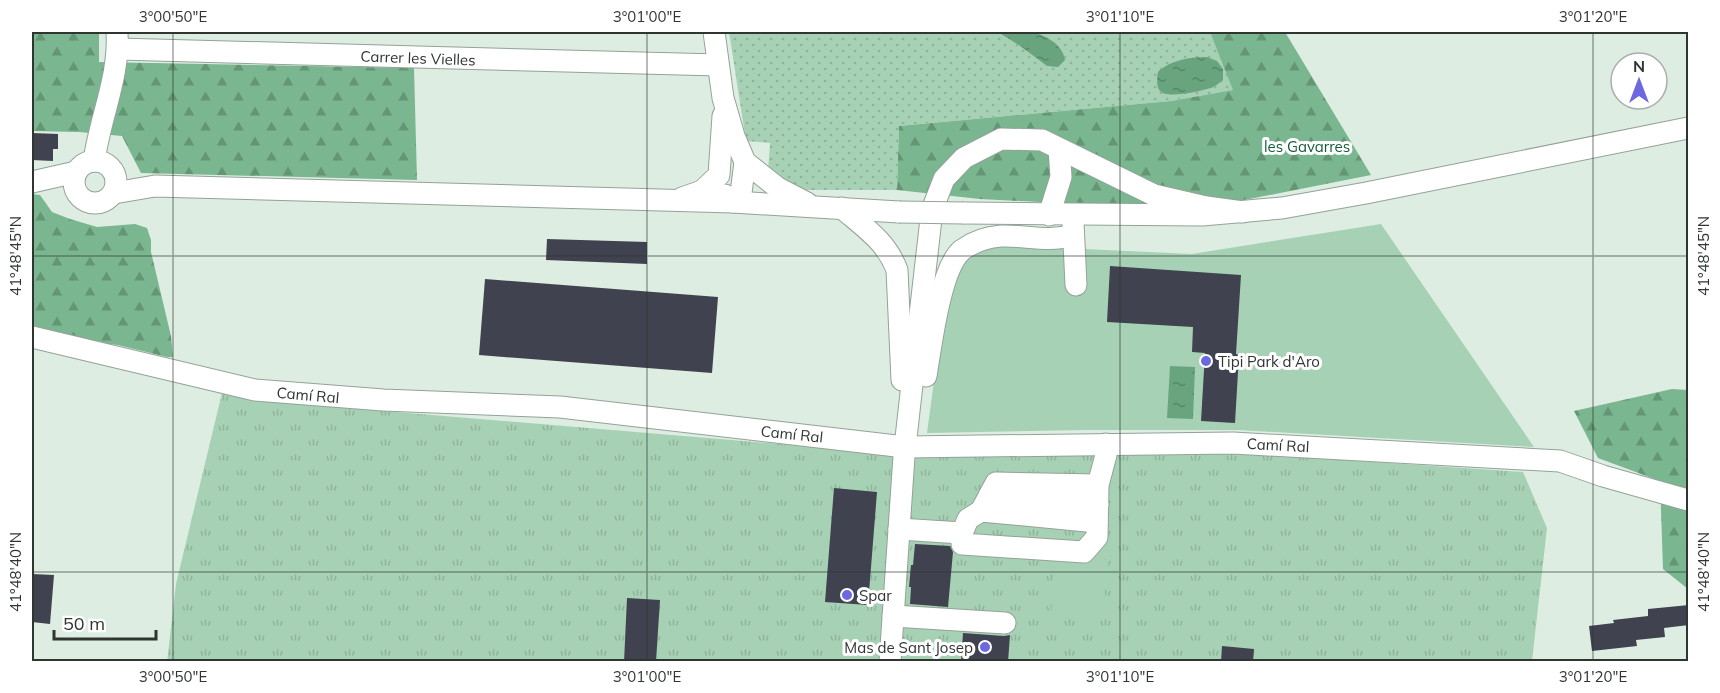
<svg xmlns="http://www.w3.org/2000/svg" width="1720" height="693" viewBox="0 0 1720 693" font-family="Mulish,sans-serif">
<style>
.grass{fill:url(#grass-dots)}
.forest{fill:url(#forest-firs)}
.park{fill:url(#park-tufts)}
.pitch{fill:#a7d1b4}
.water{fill:url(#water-ripples)}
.building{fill:#41424f}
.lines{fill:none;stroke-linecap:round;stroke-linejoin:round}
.minor-casing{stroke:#94a298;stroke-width:23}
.minor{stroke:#fff;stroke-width:21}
.minor-bridge-casing{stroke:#94a298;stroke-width:23;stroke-linecap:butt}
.minor-bridge{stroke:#fff;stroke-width:21}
.ticks{fill:none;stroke:#2f3531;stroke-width:1.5;stroke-opacity:0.45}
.poi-dot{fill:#6d67e1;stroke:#fff;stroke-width:2}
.labels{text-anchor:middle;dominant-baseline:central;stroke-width:6;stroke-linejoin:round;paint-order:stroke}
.street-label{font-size:15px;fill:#2f3531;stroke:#fff}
.park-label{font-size:15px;fill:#155b36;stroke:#fff}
.poi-label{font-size:15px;fill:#2f3531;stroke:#fff;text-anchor:start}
.neatline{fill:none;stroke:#2f3531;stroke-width:2}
.ticks-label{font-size:15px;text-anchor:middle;fill:#2f3531}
</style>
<defs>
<pattern id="grass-dots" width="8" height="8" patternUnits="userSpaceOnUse" patternTransform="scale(1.5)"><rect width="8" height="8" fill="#a7d1b4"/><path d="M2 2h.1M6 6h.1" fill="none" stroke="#90b49b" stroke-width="1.8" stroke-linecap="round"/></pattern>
<pattern id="forest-firs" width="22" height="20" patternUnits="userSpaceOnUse" patternTransform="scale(1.5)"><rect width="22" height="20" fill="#7ab68f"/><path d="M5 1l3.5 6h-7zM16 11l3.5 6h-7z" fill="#649575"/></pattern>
<pattern id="park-tufts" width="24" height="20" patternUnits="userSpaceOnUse" patternTransform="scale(1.5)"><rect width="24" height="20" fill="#a7d1b4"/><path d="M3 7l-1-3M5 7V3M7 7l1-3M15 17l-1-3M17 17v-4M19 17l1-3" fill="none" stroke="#90b49b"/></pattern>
<pattern id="water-ripples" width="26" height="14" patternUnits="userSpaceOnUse" patternTransform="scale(1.5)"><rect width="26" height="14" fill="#68a47d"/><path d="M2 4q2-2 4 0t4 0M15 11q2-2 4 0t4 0" fill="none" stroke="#568667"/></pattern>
</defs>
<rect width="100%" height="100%" fill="#ddede2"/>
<!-- grass -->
<polygon class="grass" points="729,32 1210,32 1234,90 1171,101 899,126 897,190 796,190 768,171 770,143 746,141"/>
<!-- forest -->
<g class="forest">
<polygon points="32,32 99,32 99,62 414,68 417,180 141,173 122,136 79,132 32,131"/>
<polygon points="1210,32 1285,32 1371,175 1239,201 1137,207 980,199 897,190 899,126 1171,101 1233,90"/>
<polygon points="32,194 40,195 52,212 70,219 97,227 135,224 147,228 151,240 151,252 171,336 173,357 167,357 118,345 32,335"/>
<polygon points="1672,389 1688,390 1688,589 1663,569 1660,481 1598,458 1574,411"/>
</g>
<!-- park -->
<polygon class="park" points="222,393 276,402 804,446 923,457 1224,452 1523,472 1547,528 1532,661 167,662 176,584"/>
<!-- pitch -->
<g class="pitch">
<polygon points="1381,224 1534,447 1239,430 1086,430 927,433 946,292 964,258 990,242 1084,249 1192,254"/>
<polygon points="1055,557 1107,560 1103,620 1051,617"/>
</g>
<!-- water -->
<g class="water">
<path d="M998 32C1008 31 1019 30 1028 32 1043 33 1063 44 1065 60L1058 67 1047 66 1019 45Z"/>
<path d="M1207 57 1217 61 1223 69V80C1219 83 1216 86 1211 88 1201 91 1167 99 1160 91 1156 86 1157 78 1158 72 1170 60 1191 57 1207 57Z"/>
<polygon points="1170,366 1195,367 1193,419 1167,418"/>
</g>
<!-- building -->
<g class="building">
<polygon points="32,133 58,134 58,149 53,149 53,161 32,160"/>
<polygon points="547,239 647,242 647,264 546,260"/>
<polygon points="1110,266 1241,275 1236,354 1239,355 1235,423 1201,421 1205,353 1192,352 1193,327 1107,322"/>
<polygon points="485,279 718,297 712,373 479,355"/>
<polygon points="834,488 877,492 868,605 825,602"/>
<polygon points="915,544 950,546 953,552 948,607 910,604 911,587 909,587 911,565 913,565"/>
<polygon points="32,574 54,575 50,624 32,622"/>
<polygon points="627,598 660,600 656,662 624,662"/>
<polygon points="1689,605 1689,625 1664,628 1665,637 1636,640 1637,646 1592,651 1589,626 1614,623 1613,620 1648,616 1648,609"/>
<polygon points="963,633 1004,636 1010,635 1008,662 961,662"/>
<polygon points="1222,646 1254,649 1253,662 1221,662"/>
</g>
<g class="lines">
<!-- minor casing -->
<g class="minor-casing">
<g id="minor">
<polyline points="714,32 723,98 734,136 745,162 778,188 807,203"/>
<polyline points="118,49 718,65"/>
<circle cx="95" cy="182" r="21"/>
<path d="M94 161C100 118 120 75 117 32"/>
<polyline points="32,182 76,172"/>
<polyline points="114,193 155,186 733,202 899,212"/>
<polyline points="725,195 733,202 741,193 745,162"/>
<polyline points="682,198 702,191 719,175 723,116"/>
<path d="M842 208C865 228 886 241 897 270L902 380"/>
<polyline points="964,213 1202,215 1282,208 1366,193 1688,128"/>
<polyline points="1049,215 1061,177 1059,149"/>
<polyline points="1073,222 1076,285"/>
<polyline points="32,337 255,390 383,400 560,407 905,447 1233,443 1560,461 1603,476 1688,500"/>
<path d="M926 376C931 347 940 268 962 250 973 242 987 237 1001 236 1026 235 1047 243 1073 235"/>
<polyline points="989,496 1098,504"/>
<polyline points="981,511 1097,522"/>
<polyline points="899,529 962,533 962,544 1084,552 1097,537 1098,485 1106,455 1106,444"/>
<polyline points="962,533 968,519 981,511 996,483 1098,485"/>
<polyline points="893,616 1005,623"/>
<polyline points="890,662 904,456 909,411 932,210 944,179 964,158 1001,139 1042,140 1154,195 1206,207 1243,212"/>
</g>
</g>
<!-- minor -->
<use href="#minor" class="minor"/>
<!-- minor-bridge casing -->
<g class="minor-bridge-casing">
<polyline id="minor-bridge" points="899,212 964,213"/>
</g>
<!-- minor-bridge -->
<use href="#minor-bridge" class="minor-bridge"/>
</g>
<!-- ticks -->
<path class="ticks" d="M173 32V662M647 32V662M1120 32V662M1593 32V662M32 256H1688M32 572H1688"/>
<!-- markers -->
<g class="poi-dot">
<circle cx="1206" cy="361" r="6"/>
<circle cx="847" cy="595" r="6"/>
<circle cx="985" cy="647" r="6"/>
</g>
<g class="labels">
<!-- street labels -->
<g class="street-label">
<text transform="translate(418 58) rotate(2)">Carrer les Vielles</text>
<text transform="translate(308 395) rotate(5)">Camí Ral</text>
<text transform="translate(792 434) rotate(6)">Camí Ral</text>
<text transform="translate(1278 445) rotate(3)">Camí Ral</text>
</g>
<!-- park labels -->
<g class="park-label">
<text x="1307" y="146">les Gavarres</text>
</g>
<!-- poi labels -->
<g class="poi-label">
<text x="1218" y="361">Tipi Park d'Aro</text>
<text x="859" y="595">Spar</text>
<text x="973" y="647" text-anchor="end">Mas de Sant Josep</text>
</g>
</g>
<!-- border -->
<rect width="1720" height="693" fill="none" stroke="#ffffff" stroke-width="66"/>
<!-- north arrow -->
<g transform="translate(1639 81)"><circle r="28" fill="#ffffff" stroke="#acaead" stroke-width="1.5"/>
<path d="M0-4.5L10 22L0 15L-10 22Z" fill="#6d67e1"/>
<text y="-9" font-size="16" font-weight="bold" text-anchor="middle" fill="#2f3531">N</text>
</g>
<!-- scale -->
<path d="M54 630v9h102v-9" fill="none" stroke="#2f3531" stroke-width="3"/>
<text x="63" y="630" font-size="18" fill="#2f3531" stroke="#ffffff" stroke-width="4.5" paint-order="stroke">50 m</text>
<rect x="33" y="33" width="1654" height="627" class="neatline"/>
<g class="ticks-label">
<text x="173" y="22">3°00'50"E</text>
<text x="647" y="22">3°01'00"E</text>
<text x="1120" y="22">3°01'10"E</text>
<text x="1593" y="22">3°01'20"E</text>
<text transform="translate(16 256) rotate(-90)" y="5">41°48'45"N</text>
<text transform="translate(1704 256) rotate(-90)" y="5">41°48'45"N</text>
<text transform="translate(16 572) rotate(-90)" y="5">41°48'40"N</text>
<text transform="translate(1704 572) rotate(-90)" y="5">41°48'40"N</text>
<text x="173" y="682">3°00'50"E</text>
<text x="647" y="682">3°01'00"E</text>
<text x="1120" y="682">3°01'10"E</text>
<text x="1593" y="682">3°01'20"E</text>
</g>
</svg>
